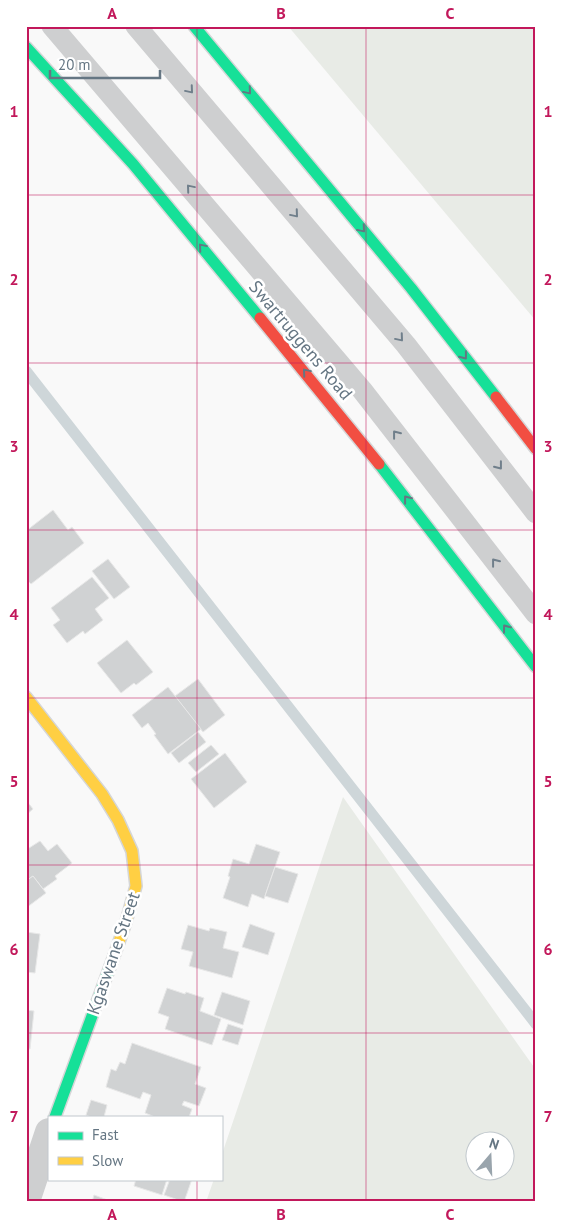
<svg xmlns="http://www.w3.org/2000/svg" width="562" height="1228" viewBox="0 0 562 1228" font-family="'PT Sans',sans-serif">
<style>
.green{fill:#e8ebe6;fill-rule:evenodd}
.lines{fill:none;stroke-linecap:round;stroke-linejoin:round}
.stream{stroke:#ced6d9;stroke-width:11}
.building{fill:#d0d2d3;stroke:#e8e8e8}
.fast-casing{stroke:#d5d6d7;stroke-width:14}
.slow-casing{stroke:#d5d6d7;stroke-width:14}
.jam-casing{stroke:#d5d6d7;stroke-width:14}
.lane{stroke:#cecfd0;stroke-width:21}
.street{stroke:#cecfd0;stroke-width:28}
.fast{stroke:#16e098;stroke-width:11}
.slow{stroke:#ffcf43;stroke-width:11}
.jam{stroke:#f24e42;stroke-width:11}
.oneway{stroke:#707f8b}
.oneway2{stroke:#657683}
.grid{fill:none;stroke:#c2185b;stroke-width:1;stroke-opacity:0.55}
.labels{text-anchor:middle;dominant-baseline:central;stroke-width:5;stroke-linejoin:round;paint-order:stroke}
.street-label{font-size:18px;fill:#657683;stroke:#fff}
.neatline{fill:none;stroke:#c2185b;stroke-width:2}
.grid-label{font-size:16px;text-anchor:middle;font-weight:bold;fill:#c2185b}
</style>
<rect width="100%" height="100%" fill="#f9f9f9"/>
<!-- green -->
<g class="green">
<polygon points="288,26 536,26 536,321"/>
<path d="M343 797 536 1070V1202H206L214 1179H221V1157ZM474 1140H504V1170H474Z"/>
</g>
<g class="lines">
<!-- stream -->
<polyline class="stream" points="26,371 536,1024"/>
</g>
<!-- building -->
<g class="building">
<polygon points="53,510 68,530 72,527 84,543 31,584 26,579 26,531"/>
<polygon points="108,559 130,587 114,599 92,571"/>
<polygon points="92,577 109,598 95,609 103,620 85,634 83,631 67,643 53,625 60,620 51,608"/>
<polygon points="127,640 153,672 136,685 134,683 121,693 97,663"/>
<polygon points="198,679 225,715 203,732 175,696"/>
<polygon points="168,687 201,729 168,754 154,735 156,734 148,723 142,728 132,715"/>
<polygon points="198,732 206,742 179,763 171,753"/>
<polygon points="211,745 219,754 196,772 188,763"/>
<polygon points="225,753 247,782 214,808 191,779"/>
<polygon points="26,800 33,809 26,815"/>
<polygon points="40,841 48,851 57,844 72,863 55,876 57,879 43,889 33,876 26,881 26,850"/>
<polygon points="256,844 280,852 264,899 252,894 248,907 223,898 230,877 228,876 233,859 249,864"/>
<polygon points="275,867 298,874 288,903 265,896"/>
<polygon points="33,876 46,893 26,908 26,881"/>
<polygon points="250,924 275,933 268,955 242,947"/>
<polygon points="188,925 209,931 210,928 227,932 223,948 239,952 232,978 189,966 193,952 181,949"/>
<polygon points="26,932 40,934 35,973 26,972"/>
<polygon points="167,988 185,994 186,992 204,998 200,1011 221,1019 212,1045 165,1029 169,1017 158,1013"/>
<polygon points="222,992 250,1001 243,1025 214,1015"/>
<polygon points="26,1010 34,1011 30,1049 26,1049"/>
<polygon points="228,1024 243,1029 238,1045 222,1040"/>
<polygon points="132,1043 201,1067 195,1084 206,1088 199,1106 184,1101 182,1105 192,1109 189,1117 155,1117 145,1113 151,1095 143,1092 140,1099 106,1087 111,1069 116,1071 120,1062 125,1064"/>
<polygon points="91,1100 107,1105 104,1117 91,1117 86,1115"/>
<polygon points="136,1179 167,1179 162,1195 134,1186"/>
<polygon points="170,1179 192,1179 184,1202 164,1195"/>
<polygon points="94,1195 113,1202 92,1202"/>
</g>
<g class="lines">
<!-- fast casing -->
<g class="fast-casing">
<g id="fast">
<polyline points="194,26 411,288 496,397"/>
<polyline points="26,47 133,164 260,318"/>
<polyline points="379,464 536,667"/>
<polyline points="55,1117 114,956"/>
</g>
</g>
<!-- slow casing -->
<g class="slow-casing">
<polyline id="slow" points="26,697 102,794 118,820 132,851 136,886 126,922 114,956"/>
</g>
<!-- jam casing -->
<g class="jam-casing">
<g id="jam">
<polyline points="260,318 379,464"/>
<polyline points="496,397 536,449"/>
</g>
</g>
<!-- lane -->
<g class="lane">
<polyline points="52,26 362,390 536,614"/>
<polyline points="136,26 406,345 536,513"/>
</g>
<!-- street -->
<polyline class="street" points="26,1201 49,1132"/>
<!-- fast -->
<use href="#fast" class="fast"/>
<!-- slow -->
<use href="#slow" class="slow"/>
<!-- jam -->
<use href="#jam" class="jam"/>
</g>
<!-- one-way arrows -->
<defs><path id="oneway-chevron" d="M-2-3.5L2.5 0L-2 3.5" fill="none" stroke-width="1.6" stroke-linecap="round" stroke-linejoin="round" transform="scale(1.25)"/></defs>
<g class="oneway">
<use href="#oneway-chevron" transform="translate(190 90) rotate(50)"/>
<use href="#oneway-chevron" transform="translate(190 188) rotate(-130)"/>
<use href="#oneway-chevron" transform="translate(295 214) rotate(50)"/>
<use href="#oneway-chevron" transform="translate(400 338) rotate(50)"/>
<use href="#oneway-chevron" transform="translate(396 434) rotate(-128)"/>
<use href="#oneway-chevron" transform="translate(499 466) rotate(52)"/>
<use href="#oneway-chevron" transform="translate(495 562) rotate(-128)"/>
</g>
<g class="oneway2">
<use href="#oneway-chevron" transform="translate(248 91) rotate(50)"/>
<use href="#oneway-chevron" transform="translate(362 229) rotate(50)"/>
<use href="#oneway-chevron" transform="translate(202 247) rotate(-130)"/>
<use href="#oneway-chevron" transform="translate(464 356) rotate(52)"/>
<use href="#oneway-chevron" transform="translate(306 372) rotate(-130)"/>
<use href="#oneway-chevron" transform="translate(407 499) rotate(-128)"/>
<use href="#oneway-chevron" transform="translate(506 628) rotate(-127)"/>
</g>
<!-- grid -->
<path class="grid" d="M197 26V1117M366 26V1202M26 195H536M26 363H536M26 530H536M26 698H536M26 865H536M26 1033H536M197 1179V1202"/>
<g class="labels">
<!-- street labels -->
<g class="street-label">
<text transform="translate(301 340) rotate(50)">Swartruggens Road</text>
<text transform="translate(113 953) rotate(-71)">Kgaswane Street</text>
</g>
</g>
<!-- border -->
<rect width="562" height="1228" fill="none" stroke="#ffffff" stroke-width="55"/>
<!-- legend -->
<rect x="48" y="1116" width="175" height="65" fill="#ffffff" stroke="#c1c8cd"/>
<rect x="58" y="1132" width="25" height="8" fill="#16e098" stroke="#c1c8cd"/>
<text x="92" y="1140" font-size="15" fill="#657683">Fast</text>
<rect x="58" y="1157" width="25" height="8" fill="#ffcf43" stroke="#c1c8cd"/>
<text x="92" y="1166" font-size="15" fill="#657683">Slow</text>
<!-- north arrow -->
<g transform="translate(490 1156) rotate(19)"><circle r="24" fill="#ffffff" stroke="#c1c8cd"/>
<path d="M0-4L9 19L0 12L-9 19Z" fill="#99a4ac"/>
<text y="-8" font-size="14" font-weight="bold" text-anchor="middle" fill="#657683">N</text>
</g>
<!-- scale -->
<path d="M50 70v8h110v-8" fill="none" stroke="#657683" stroke-width="2.5"/>
<text x="58" y="70" font-size="15" fill="#657683" stroke="#ffffff" stroke-width="4" paint-order="stroke">20 m</text>
<rect x="28" y="28" width="506" height="1172" class="neatline"/>
<g class="grid-label">
<text x="112" y="19">A</text>
<text x="281" y="19">B</text>
<text x="450" y="19">C</text>
<text x="14" y="117">1</text>
<text x="548" y="117">1</text>
<text x="14" y="285">2</text>
<text x="548" y="285">2</text>
<text x="14" y="452">3</text>
<text x="548" y="452">3</text>
<text x="14" y="620">4</text>
<text x="548" y="620">4</text>
<text x="14" y="787">5</text>
<text x="548" y="787">5</text>
<text x="14" y="955">6</text>
<text x="548" y="955">6</text>
<text x="14" y="1122">7</text>
<text x="548" y="1122">7</text>
<text x="112" y="1220">A</text>
<text x="281" y="1220">B</text>
<text x="450" y="1220">C</text>
</g>
</svg>
